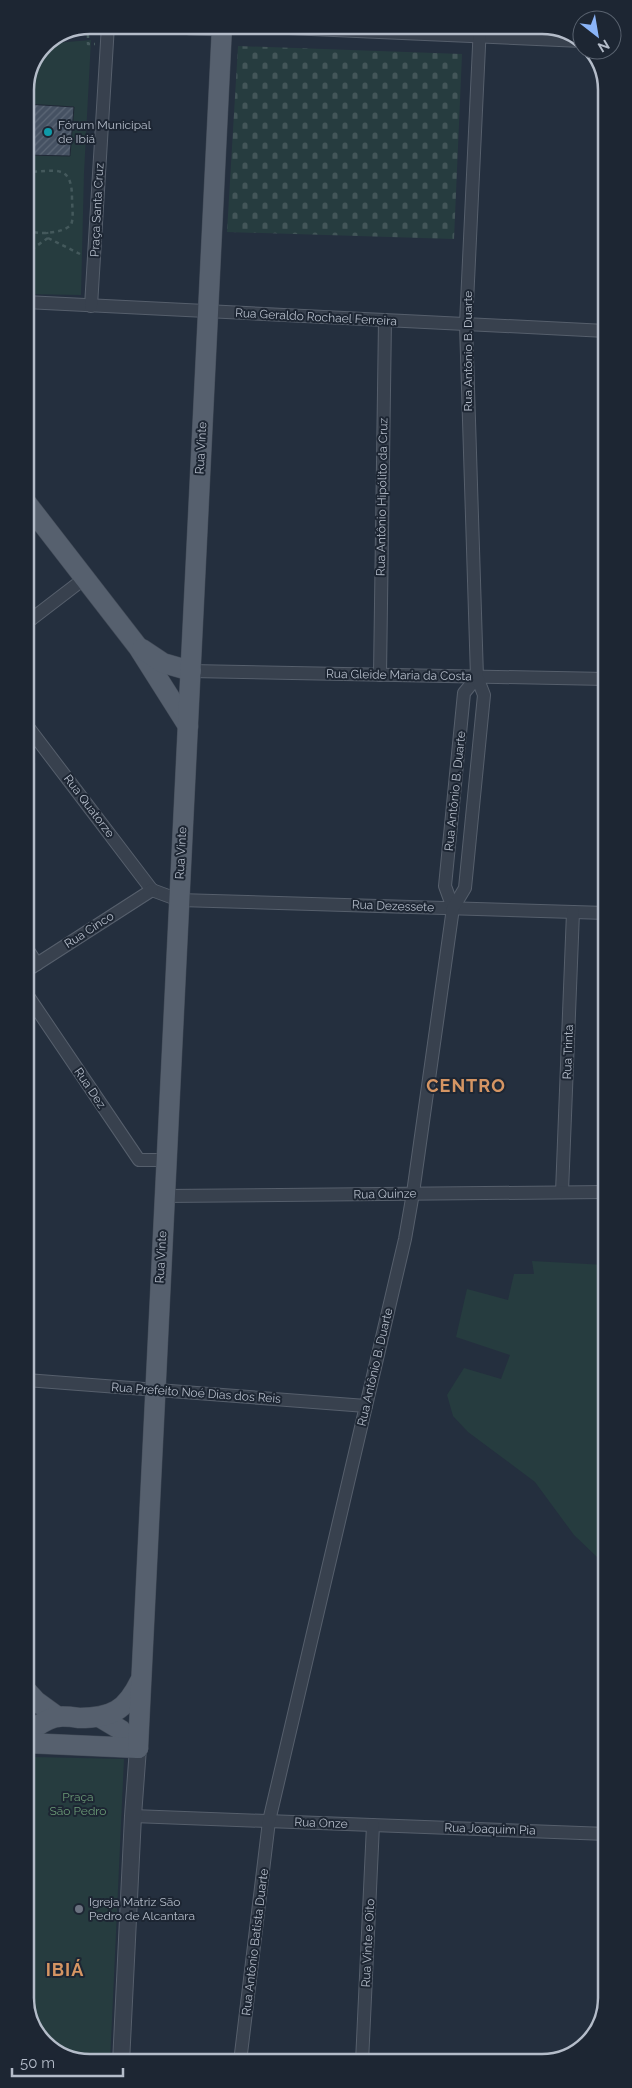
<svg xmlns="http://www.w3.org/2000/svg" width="632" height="2088" viewBox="0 0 632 2088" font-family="Raleway,sans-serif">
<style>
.green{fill:#263c3f}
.cemetery{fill:url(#cemetery-stones)}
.building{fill:url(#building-hatch);stroke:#1f2835}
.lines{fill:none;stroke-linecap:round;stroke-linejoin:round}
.minor-casing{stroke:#565f6c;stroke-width:14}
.tertiary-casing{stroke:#565f6c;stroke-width:18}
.primary-casing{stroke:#414a57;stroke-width:21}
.path{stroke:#44595c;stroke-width:2.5;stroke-dasharray:4 4;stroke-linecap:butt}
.minor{stroke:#38414e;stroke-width:12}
.tertiary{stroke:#38414e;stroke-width:16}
.primary{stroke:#56606e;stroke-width:20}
.culture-dot{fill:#0f9aa8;stroke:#1d2633;stroke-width:2}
.worship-dot{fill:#6b7280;stroke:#1d2633;stroke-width:2}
.labels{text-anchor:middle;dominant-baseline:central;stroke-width:4;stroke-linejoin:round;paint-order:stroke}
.poi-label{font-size:12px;fill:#b4bcc9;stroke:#1d2633;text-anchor:start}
.street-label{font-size:12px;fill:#b4bcc9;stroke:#1d2633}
.park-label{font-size:12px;fill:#6b9a76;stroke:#1d2633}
.district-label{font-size:18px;font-weight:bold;letter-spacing:1px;fill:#d59563;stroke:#1d2633}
.rim{fill:none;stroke:#b4bcc9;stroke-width:2.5}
</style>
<defs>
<pattern id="cemetery-stones" width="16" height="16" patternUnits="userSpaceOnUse" patternTransform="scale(1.25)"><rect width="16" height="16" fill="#263c3f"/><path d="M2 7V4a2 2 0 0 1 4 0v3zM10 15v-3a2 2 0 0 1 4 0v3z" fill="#435659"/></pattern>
<pattern id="building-hatch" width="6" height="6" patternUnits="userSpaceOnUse" patternTransform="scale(1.25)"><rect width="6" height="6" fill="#455162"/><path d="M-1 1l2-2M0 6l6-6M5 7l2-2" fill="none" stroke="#5d6877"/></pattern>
</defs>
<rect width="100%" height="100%" fill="#242f3e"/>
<!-- green -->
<g class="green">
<polygon points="91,40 84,173 81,295 25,294 25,90 44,44"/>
<polygon points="532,1261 606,1265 607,1573 597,1557 574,1535 535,1482 468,1432 453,1416 447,1395 464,1368 501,1379 510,1355 456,1337 467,1289 508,1300 514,1274 534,1274"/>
<polygon points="34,1757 124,1759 110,2063 86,2063 47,2047 28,2014"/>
</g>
<!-- cemetery -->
<polygon class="cemetery" points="238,46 462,54 454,239 227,232"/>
<!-- building -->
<polygon class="building" points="26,104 74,107 70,156 25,155"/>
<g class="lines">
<!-- minor casing -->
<g class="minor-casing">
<g id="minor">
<polyline points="222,25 582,41"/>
<polyline points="25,302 606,331"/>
<polyline points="91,306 108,25"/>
<polyline points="25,624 85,578"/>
<polyline points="191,671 606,679"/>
<polyline points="380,675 385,320"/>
<polyline points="25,723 152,890"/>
<polyline points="152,890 179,900 606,913"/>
<polyline points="453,908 445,886 464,693 477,677"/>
<polyline points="26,947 37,964"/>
<polyline points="26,971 152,890"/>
<polyline points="26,993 139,1160 166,1160"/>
<polyline points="562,1192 573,912"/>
<polyline points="164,1196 606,1192"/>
<polyline points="26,1380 366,1406"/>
<polyline points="133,1816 607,1834"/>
<polyline points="240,2062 269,1821 405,1239 413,1193 453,908 465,888 484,695 477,677 466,324 480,25"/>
<polyline points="362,2062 373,1825"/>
</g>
</g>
<!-- tertiary casing -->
<g class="tertiary-casing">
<polyline id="tertiary" points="121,2063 133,1816 138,1748"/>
</g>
<!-- primary casing -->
<g class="primary-casing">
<g id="primary">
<polyline points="25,501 138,647 188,726"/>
<polyline points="142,649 163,663 191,671"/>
<polyline points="26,1690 36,1701 58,1717"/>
<polyline points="101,1718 121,1730 138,1748"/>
<path d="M26 1735C35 1727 44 1720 56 1717 63 1716 72 1717 79 1718 112 1718 126 1710 140 1681"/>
<polyline points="26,1743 138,1748"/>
<polyline points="138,1748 222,26 190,25"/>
</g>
</g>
<!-- path -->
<g class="path">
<polyline points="88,26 88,44 95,44"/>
<path d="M25 172C54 172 72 162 72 198 72 207 74 217 71 225 61 234 37 235 25 230"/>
<polyline points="48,238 80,254"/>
<polyline points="25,254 48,238 47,232"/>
</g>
<!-- minor -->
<use href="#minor" class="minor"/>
<!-- tertiary -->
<use href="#tertiary" class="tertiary"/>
<!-- primary -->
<use href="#primary" class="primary"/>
</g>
<!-- markers -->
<circle class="culture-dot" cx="48" cy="132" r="5"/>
<circle class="worship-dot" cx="79" cy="1909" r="5"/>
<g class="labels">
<!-- poi labels -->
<g class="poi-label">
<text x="58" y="125">Fórum Municipal<tspan x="58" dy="14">de Ibiá</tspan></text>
<text x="89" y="1902">Igreja Matriz São<tspan x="89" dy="14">Pedro de Alcantara</tspan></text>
</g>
<!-- street labels -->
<g class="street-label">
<text transform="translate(97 210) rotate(-87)">Praça Santa Cruz</text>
<text transform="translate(316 317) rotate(3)">Rua Geraldo Rochael Ferreira</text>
<text transform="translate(468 351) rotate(-90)">Rua Antônio B. Duarte</text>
<text transform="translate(201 448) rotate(-87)">Rua Vinte</text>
<text transform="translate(382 497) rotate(-89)">Rua Antônio Hipólito da Cruz</text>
<text transform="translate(399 675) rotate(1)">Rua Gleide Maria da Costa</text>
<text transform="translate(455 791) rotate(-84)">Rua Antônio B. Duarte</text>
<text transform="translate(89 806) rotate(53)">Rua Quatorze</text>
<text transform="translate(181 853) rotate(-87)">Rua Vinte</text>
<text transform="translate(393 906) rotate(2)">Rua Dezessete</text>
<text transform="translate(89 930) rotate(-33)">Rua Cinco</text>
<text transform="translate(568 1052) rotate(-88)">Rua Trinta</text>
<text transform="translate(90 1088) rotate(56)">Rua Dez</text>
<text transform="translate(385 1194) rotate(-1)">Rua Quinze</text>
<text transform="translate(161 1257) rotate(-87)">Rua Vinte</text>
<text transform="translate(375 1367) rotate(-77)">Rua Antônio B. Duarte</text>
<text transform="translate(196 1393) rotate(4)">Rua Prefeito Noé Dias dos Reis</text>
<text transform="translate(321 1823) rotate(2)">Rua Onze</text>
<text transform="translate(490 1829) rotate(2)">Rua Joaquim Pia</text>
<text transform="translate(255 1942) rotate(-83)">Rua Antônio Batista Duarte</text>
<text transform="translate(368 1943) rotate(-87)">Rua Vinte e Oito</text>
</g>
<!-- park labels -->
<g class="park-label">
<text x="78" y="1797">Praça<tspan x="78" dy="14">São Pedro</tspan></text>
</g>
<!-- district labels -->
<g class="district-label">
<text x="466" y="1085">CENTRO</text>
<text x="65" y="1969">IBIÁ</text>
</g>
</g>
<!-- crop -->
<path d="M0 0H632V2088H0ZM90 34H542A56 56 0 0 1 598 90V1998A56 56 0 0 1 542 2054H90A56 56 0 0 1 34 1998V90A56 56 0 0 1 90 34Z" fill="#1d2633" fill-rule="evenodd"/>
<path class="rim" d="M90 34H542A56 56 0 0 1 598 90V1998A56 56 0 0 1 542 2054H90A56 56 0 0 1 34 1998V90A56 56 0 0 1 90 34Z"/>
<!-- north arrow -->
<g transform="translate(597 35) rotate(149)"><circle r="24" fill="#1d2633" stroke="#59626f"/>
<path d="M0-4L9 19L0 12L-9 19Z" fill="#8ab4f8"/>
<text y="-8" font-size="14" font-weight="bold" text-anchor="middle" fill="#b4bcc9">N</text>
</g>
<!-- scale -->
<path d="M12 2068v8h111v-8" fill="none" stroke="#b4bcc9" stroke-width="2.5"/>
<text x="20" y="2068" font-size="15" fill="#b4bcc9" stroke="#1d2633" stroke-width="4" paint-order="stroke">50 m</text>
</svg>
